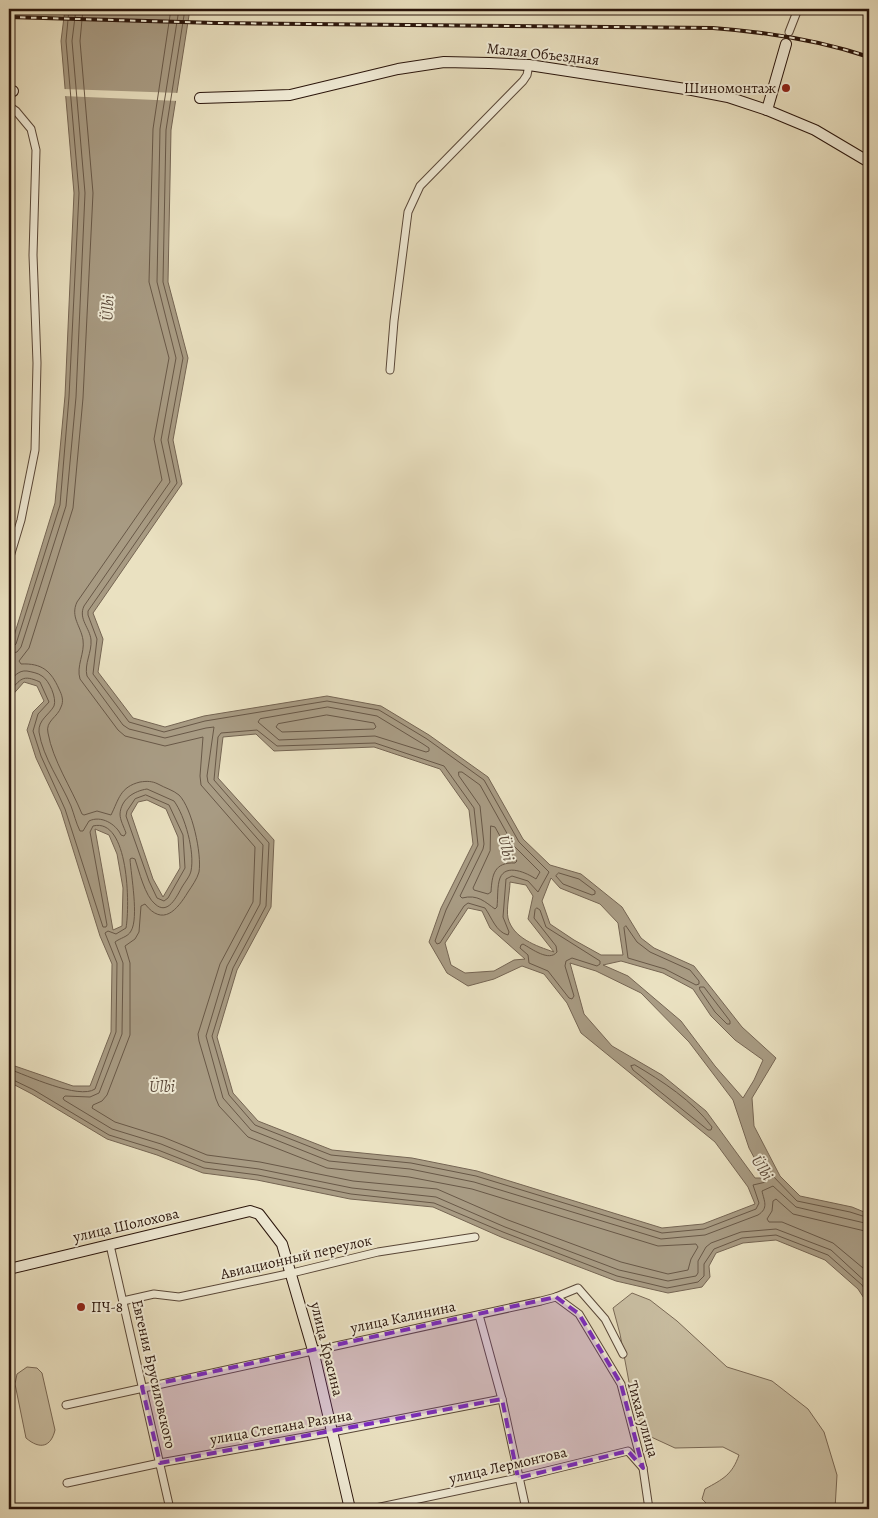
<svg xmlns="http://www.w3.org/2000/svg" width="878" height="1518" viewBox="0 0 878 1518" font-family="Alegreya,serif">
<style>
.green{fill:#c9bea2;stroke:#796956}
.water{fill:#a89b83;stroke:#756553;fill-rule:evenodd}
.pier{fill:#eae1c1}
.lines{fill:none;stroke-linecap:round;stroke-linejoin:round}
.shore{stroke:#685847;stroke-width:1}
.street-casing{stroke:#594738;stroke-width:9}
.secondary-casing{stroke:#29140b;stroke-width:12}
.street{stroke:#f1ecd7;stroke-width:7}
.secondary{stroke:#f1ecd7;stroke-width:10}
.rail-casing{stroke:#29140b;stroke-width:4}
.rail{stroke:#f1ecd7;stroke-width:2;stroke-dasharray:5.5;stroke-linecap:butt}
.marked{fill:#7b2cbf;fill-opacity:0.2;stroke:#7b2cbf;stroke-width:4;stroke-dasharray:10 6;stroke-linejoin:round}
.poi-dot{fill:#8f2418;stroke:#f1ecd7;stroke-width:2}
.labels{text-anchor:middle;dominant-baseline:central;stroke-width:4;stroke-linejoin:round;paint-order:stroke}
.street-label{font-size:15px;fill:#29140b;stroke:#f1ecd7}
.poi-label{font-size:15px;fill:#29140b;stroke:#f1ecd7;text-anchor:end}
.water-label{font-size:16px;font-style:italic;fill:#5c4a3b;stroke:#f1ecd7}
</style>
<rect width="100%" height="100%" fill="#eae1c1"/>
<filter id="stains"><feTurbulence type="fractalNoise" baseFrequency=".004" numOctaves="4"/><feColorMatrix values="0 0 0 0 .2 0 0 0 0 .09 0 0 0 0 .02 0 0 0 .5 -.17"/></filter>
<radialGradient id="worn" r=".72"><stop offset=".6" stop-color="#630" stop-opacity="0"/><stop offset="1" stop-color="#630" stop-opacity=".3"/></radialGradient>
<!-- green -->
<g class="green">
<path d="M632 1293 650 1300 677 1321 727 1367 772 1381 808 1409 824 1432 837 1475 835 1509H724L710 1507 702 1499 705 1489C723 1479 732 1475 739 1455L723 1447 675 1448 649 1436 635 1414 620 1334 613 1308Z"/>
<path d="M27 1367 37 1368 42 1373 55 1430C51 1447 40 1450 26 1438L15 1384 17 1374Z"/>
</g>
<!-- water -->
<path class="water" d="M65 9H190L171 130 168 282 188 358 173 440 182 484 93 613 103 639 98 672 133 718 165 727 204 716 327 696 381 706 429 735 488 777 523 839 550 865 581 874 622 907 641 938 654 948 694 966 742 1027 776 1058 752 1098 754 1126 780 1176 800 1196 852 1207 869 1214V1306L858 1289 825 1260 776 1240 743 1243 716 1253 709 1266 710 1277 702 1287 668 1293 616 1281 501 1237 433 1207 350 1199 257 1180 203 1173 157 1155 107 1139 32 1094 9 1082V1064L73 1086H90L111 1032 112 964 100 936 61 811 36 758 27 730 33 712 44 701 37 686 24 682 9 699V652L55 503 65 396 74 193 61 41ZM256 734 274 751 374 747 440 769 469 810 473 844 441 908 429 942 447 973 468 986 494 979 522 966 544 974 567 1003 581 1033 715 1142 748 1187 755 1204 703 1224 662 1228 477 1171 412 1158 332 1150 258 1121 233 1093 217 1037 237 970 271 907 274 840 218 778 223 737ZM147 800 166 809 178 837 180 868 163 897 153 879 131 814 138 802ZM95 829 109 835 117 854 123 888 122 926 113 930ZM551 878 560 888 600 904 618 923 623 955H601L574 940 550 924 542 901ZM510 882 526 885 533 896 528 919 554 952C536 946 513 938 508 918 506 909 510 891 510 882ZM468 908 482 911 490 928 525 959 514 960 494 971 465 973 451 965 445 943ZM621 961 663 973 693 989 711 1016 735 1040 763 1060 754 1080 743 1098 715 1066 681 1021 628 976 603 965ZM570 963 596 971 641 993 689 1042 733 1100 749 1148 765 1178H755L706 1111 662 1075 612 1046 584 1014Z"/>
<!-- pier -->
<polygon class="pier" points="63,89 180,93 179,101 63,96"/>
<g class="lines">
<!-- shore -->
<g class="shore">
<path d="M83 9 80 41 93 193 83 398 73 508 29 648 19 661 21 664C42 663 51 671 59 689 62 695 64 701 61 707 58 717 45 721 48 733 53 761 71 787 82 814L84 815 97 811 111 815C119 799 120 787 140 782 147 781 152 781 158 784 165 788 173 790 179 795 192 808 202 854 199 872 197 879 192 886 188 892 177 910 163 927 145 904L141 906 139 932 135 939 125 946 130 963V1035L107 1095 102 1101 93 1105 92 1108 115 1122 163 1137 207 1155 260 1162 353 1181 437 1189 508 1220 621 1262 668 1274 688 1270 691 1259 698 1247 696 1244 658 1246 472 1189 409 1177 327 1168 248 1137 219 1106 216 1099 199 1041 198 1034 220 964 253 902 255 847 201 785 200 776 203 737 165 746 125 736 118 730 80 679C76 666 85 653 83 640 81 626 70 617 77 602L162 480 154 439 169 358 149 282 153 129 171 9"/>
<path d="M179 9 160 129 157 282 176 358 161 440 170 482 84 606C78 619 90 628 91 640 92 652 84 664 87 676L123 725 129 729 165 738 206 728 214 727 207 776 208 782 263 845 260 904 227 966 206 1036 223 1098 251 1130 329 1161 410 1169 474 1182 661 1239 705 1235 758 1215C769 1208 764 1201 762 1191L773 1186 796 1207 869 1224"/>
<path d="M185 9 166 130 163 282 183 358 168 440 177 483 88 611V615L97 639 93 674 129 722 164 732 205 721 327 701 379 710 427 739 484 780 519 842 549 872 538 892 528 881 512 876 506 879 503 917 509 932 508 935C496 932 492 918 485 908L468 903 464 906 440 943 437 944 435 941 446 910 478 845 474 808 444 766 375 743 277 746 257 730 221 733 218 737 214 780 269 843 266 906 233 968 212 1036 229 1095 255 1125 331 1155 411 1163 476 1176 662 1233 704 1229 756 1209 759 1203 753 1185 766 1182 772 1175 797 1201 850 1212 869 1218"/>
<polyline points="9,648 13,647 16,644 60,505 69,397 79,193 66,41 69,9"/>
<polyline points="9,654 17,652 21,647 66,506 76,397 85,193 72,41 76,9"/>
<path d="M9 682C14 677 18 670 27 671 32 672 38 673 42 676 49 680 57 698 54 706 49 715 38 720 39 732 43 758 61 782 71 806 74 814 76 823 80 831H83L89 821C101 815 116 824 121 835L124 836 126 833C124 827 120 820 120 814 121 799 134 791 147 789L174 801C185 816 195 852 191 871 190 876 185 882 182 887 177 896 168 916 155 904 145 896 139 871 135 859L132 858 130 859C131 875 139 918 131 931 128 937 120 938 115 942L123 963 122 1034 99 1093 90 1097 65 1096 63 1098 64 1100 112 1129 161 1144 205 1162 259 1169 352 1188 436 1197 505 1227 619 1270 668 1281 696 1276 698 1273V1261L706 1247 711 1243 741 1232 776 1229 831 1250 869 1285"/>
<path d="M9 692C21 679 22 674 40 682L49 702 38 714 33 731 41 756 65 809 103 927H106L107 925 90 832 93 826C129 817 130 906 126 928L116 934 108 931 105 933 117 963 116 1032 95 1089C79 1100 26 1075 9 1069"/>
<polygon points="328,707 377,716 423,744 429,748 429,751 426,752 375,736 279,740 258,722 260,719"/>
<polygon points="327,715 374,723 376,727 374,729 282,732 276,727 278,724"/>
<path d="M459 772H462L480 785 514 846 540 872 536 879C527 873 506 863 500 878 497 886 498 898 497 907L495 909C485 902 478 894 462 898L460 896 483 849 484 844 480 806 459 776Z"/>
<polygon points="146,795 169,805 183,835 185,868 168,898 164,901 157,898 149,881 126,816 127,811 135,799"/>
<path d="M491 826 495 827 507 849 517 861 515 863C494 862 492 875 491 892L488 894 474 890 473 888 490 851Z"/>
<polygon points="559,873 579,879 595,891 595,894 592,895 563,884 556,876"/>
<path d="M537 908 540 910 546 927 600 961V964L597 966 572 958 566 961 565 966 574 996 572 999 569 998 548 971 529 963 528 955 520 948 521 945 523 944C532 949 549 962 557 952L556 946 534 918 535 910Z"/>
<polygon points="626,926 637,942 650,952 690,970 699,981 699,984 696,985 665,969 628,958 624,928"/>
<polygon points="700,987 704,987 730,1021 730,1024 727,1024 715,1012 700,990"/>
<path d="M635 1065C662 1081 693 1101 712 1127L711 1130H708L633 1070 631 1066Z"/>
<polyline points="9,1078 34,1090 109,1135 158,1150 204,1168 258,1175 351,1194 434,1203 503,1232 617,1276 667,1288 698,1282 704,1276 704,1264 714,1249 742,1238 776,1235 828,1255 862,1285 869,1297"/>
<polyline points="869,1232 793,1214 776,1199 773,1201 772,1211 767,1219 769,1222 782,1222 833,1243 869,1273"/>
</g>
<!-- street casing -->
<g class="street-casing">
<g id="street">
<polyline points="863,9 869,10"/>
<polyline points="789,32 798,9"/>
<polyline points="9,106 16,111 31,129 36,150 33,255 37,363 35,450 21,520 9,560"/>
<polyline points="390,370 394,321 408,212 420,186 523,81 527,75 529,65"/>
<polyline points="110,1245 170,1509"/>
<polyline points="556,1297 579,1314 621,1384 643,1468 649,1509"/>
<polyline points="123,1301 154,1294 179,1297 292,1273 378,1252 475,1237"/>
<polyline points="479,1315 502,1399 526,1509"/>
<polyline points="66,1405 541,1301 556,1297 578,1288 605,1319 623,1354"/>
<polyline points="67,1483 160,1463 332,1432 502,1399"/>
<polyline points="371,1509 518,1478 628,1451 643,1468"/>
</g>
</g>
<!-- secondary casing -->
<g class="secondary-casing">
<g id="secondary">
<polyline points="9,90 13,91"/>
<polyline points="200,98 290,95 398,69 444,62 489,63 529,65 692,90 728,97 767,110 815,130 869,162"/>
<polyline points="767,110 786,44"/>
<polyline points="9,1269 250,1211 259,1214 282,1244 313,1350 350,1509"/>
</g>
</g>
<!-- street -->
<use href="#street" class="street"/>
<!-- secondary -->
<use href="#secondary" class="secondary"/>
<!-- rail casing -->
<g class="rail-casing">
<path id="rail" d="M9 17 216 23 713 28C766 32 818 40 869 57"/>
</g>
<!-- rail -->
<use href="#rail" class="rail"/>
</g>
<!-- marked area -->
<path class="marked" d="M556 1297 579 1314 621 1384 643 1468 628 1451 518 1478 502 1399 160 1463 142 1387Z"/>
<!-- markers -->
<g class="poi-dot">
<circle cx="786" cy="88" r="5"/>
<circle cx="81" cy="1307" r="5"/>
</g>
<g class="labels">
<!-- street labels -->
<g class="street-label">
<text transform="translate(543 54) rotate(6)">Малая Объездная</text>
<text transform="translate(126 1225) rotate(-13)">улица Шолохова</text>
<text transform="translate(296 1257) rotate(-13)">Авиационный переулок</text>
<text transform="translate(403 1317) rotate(-12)">улица Калинина</text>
<text transform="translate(327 1349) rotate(76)">улица Красина</text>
<text transform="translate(154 1374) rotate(77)">Евгения Брусиловского</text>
<text transform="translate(643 1419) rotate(74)">Тихая улица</text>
<text transform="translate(281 1427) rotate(-10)">улица Степана Разина</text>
<text transform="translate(508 1465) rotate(-13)">улица Лермонтова</text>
</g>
<!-- poi labels -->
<g class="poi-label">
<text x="776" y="88">Шиномонтаж</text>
<text x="91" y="1307" text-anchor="start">ПЧ-8</text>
</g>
<!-- water labels -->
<g class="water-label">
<text transform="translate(108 308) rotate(-87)">Ülbi</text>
<text transform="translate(506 848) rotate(77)">Ülbi</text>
<text x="162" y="1087">Ülbi</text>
<text transform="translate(762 1168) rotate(57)">Ülbi</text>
</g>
</g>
<!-- margin -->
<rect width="878" height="1518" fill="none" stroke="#eae1c1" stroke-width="30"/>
<rect x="10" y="10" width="858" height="1498" fill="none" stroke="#29140b" stroke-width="2.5"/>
<rect x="15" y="15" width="848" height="1488" fill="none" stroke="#29140b"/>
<rect width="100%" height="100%" filter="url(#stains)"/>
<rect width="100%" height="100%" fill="url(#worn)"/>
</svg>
